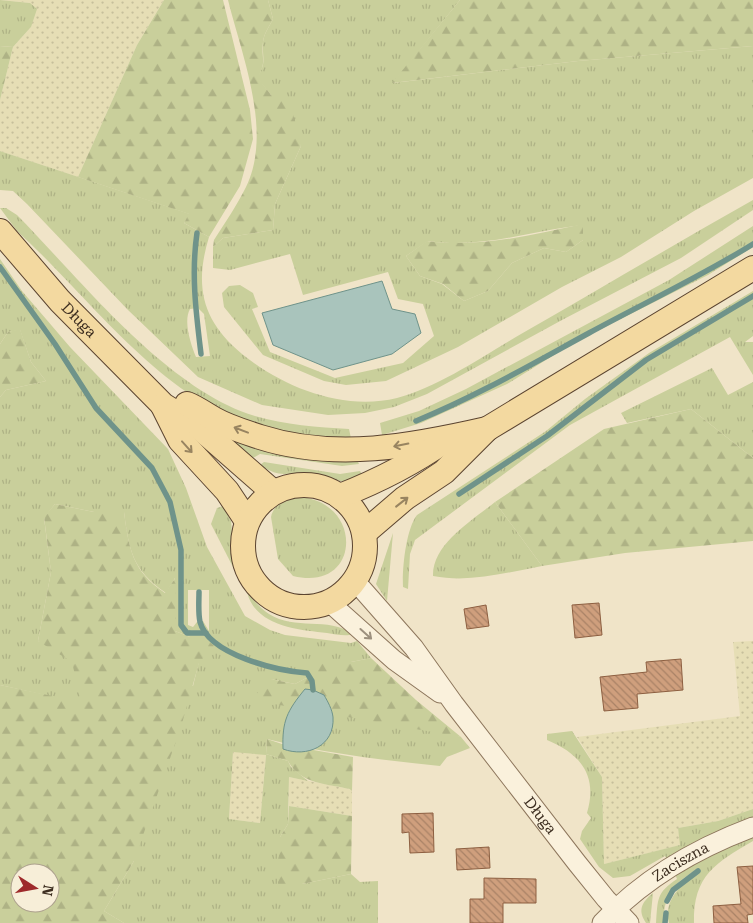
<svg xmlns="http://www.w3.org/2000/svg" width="753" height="923" viewBox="0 0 753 923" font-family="'Roboto Serif',serif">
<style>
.farmland{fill:url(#farmland-dots)}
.grass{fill:url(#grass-tufts);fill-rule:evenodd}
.forest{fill:url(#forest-firs);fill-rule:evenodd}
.water{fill:#a9c4bc;stroke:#6f938a}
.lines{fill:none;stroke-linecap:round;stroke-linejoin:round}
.stream{stroke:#6f938a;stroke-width:5.5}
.building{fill:url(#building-back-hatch);stroke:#8d5f41}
.minor-casing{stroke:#8d765c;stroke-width:21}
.major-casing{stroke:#5b4430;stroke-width:26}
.minor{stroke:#faf1dc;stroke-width:19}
.major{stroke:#f3d9a0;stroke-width:24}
.oneway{stroke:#988460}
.oneway2{stroke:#9c907e}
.labels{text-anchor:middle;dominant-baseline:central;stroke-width:4.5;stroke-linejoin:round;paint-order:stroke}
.street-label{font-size:15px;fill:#3d2e20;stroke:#f7eed8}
</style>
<defs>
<pattern id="farmland-dots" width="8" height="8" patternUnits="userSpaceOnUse" patternTransform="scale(1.25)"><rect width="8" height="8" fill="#e6deb5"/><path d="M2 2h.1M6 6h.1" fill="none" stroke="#c6bf9b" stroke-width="1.8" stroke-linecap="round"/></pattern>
<pattern id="grass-tufts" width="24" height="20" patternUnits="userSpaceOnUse" patternTransform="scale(1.25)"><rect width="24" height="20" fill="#c9cf9b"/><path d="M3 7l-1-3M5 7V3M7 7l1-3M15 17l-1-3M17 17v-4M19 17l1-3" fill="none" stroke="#aeb285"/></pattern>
<pattern id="forest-firs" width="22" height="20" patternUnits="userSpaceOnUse" patternTransform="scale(1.25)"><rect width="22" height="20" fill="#c9cf9b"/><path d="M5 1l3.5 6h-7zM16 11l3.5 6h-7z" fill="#aeb285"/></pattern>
<pattern id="building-back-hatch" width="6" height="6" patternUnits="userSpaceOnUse" patternTransform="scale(1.25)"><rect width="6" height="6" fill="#cf9f7d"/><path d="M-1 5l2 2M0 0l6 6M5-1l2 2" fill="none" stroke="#a98266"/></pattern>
</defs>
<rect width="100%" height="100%" fill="#f0e4c8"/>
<!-- farmland -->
<g class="farmland">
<polygon points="0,0 164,0 137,45 78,177 0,151 0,100 13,47 31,27 30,3"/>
<polygon points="753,641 753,809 718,821 678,828 681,845 604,864 602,777 577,737 740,716 733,642"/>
<polygon points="233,751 266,754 260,823 229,819"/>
<polygon points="289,777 350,789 352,791 352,816 289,806"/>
</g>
<!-- grass -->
<g class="grass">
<polygon points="0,0 30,3 37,9 31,27 13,47 0,46"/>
<path d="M268 0H460L393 83 578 61 753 46V178L694 211 621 257 562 287 458 347 386 381 346 385 324 381 263 355 224 307 222 293 229 286 240 285 253 293 258 307 252 309 270 352 335 378 403 363 434 336 423 304 398 299 388 272 303 295 290 254 230 270 213 268V247L223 238 273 230 275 204 301 146 271 95 257 78C267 62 262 59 263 42 264 33 269 27 273 19ZM583 225V240L566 252 544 248 512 263 488 291 464 301 442 284 420 276 406 256 428 241C485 249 528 231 583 225Z"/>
<path d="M0 151 190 214 184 223 209 237C194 286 202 321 242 354 284 388 343 411 397 398 437 388 485 355 521 334 598 290 675 244 753 200V210L681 258 562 320 427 394 394 407 365 413 328 415 262 405 198 377 128 310 27 204 13 191 0 190ZM198 308 204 314 210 356 196 357C191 345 183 321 190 309Z"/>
<path d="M0 208H6L17 215C82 281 166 389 255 416 285 425 318 427 349 429L352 443C322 438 291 436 262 428 161 401 91 298 17 231Z"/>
<polygon points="753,226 753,247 708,275 575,342 507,384 421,423 382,435 380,423 419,411 466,389 669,280"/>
<path d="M0 259 22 291 70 347 168 449 186 488 207 547 245 616 270 630 285 635 351 643 357 641 371 658 351 662H310V676L295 684 270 679 461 737 470 748 447 757 440 766C381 760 324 753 267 739L266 754 288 761 291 767 308 781 289 777 288 824 280 837 302 884 351 874 360 882 378 881V923H124L104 911 134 861 81 703 0 685V397L6 390 46 381 31 362 20 330 8 332 0 344ZM55 504 94 512H124C129 550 132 570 166 593L175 578V631L190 637H205L193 686 38 641 51 572 44 518ZM188 590H209V631L203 621 197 622 193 627 188 625ZM233 752 266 755 260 823 229 819Z"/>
<path d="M753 291V336L745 342H753V375L730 337 570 425 415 540 410 554 408 589 403 587C402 569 406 529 417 515L546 431 585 399 649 353Z"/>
<polygon points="712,368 728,395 753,382 753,458 691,409 627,423 621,413"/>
<polygon points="219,431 356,458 359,464 342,466 260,454 253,458"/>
<path d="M264 462 340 474 360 471 364 478C339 487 329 475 306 473 284 472 282 479 260 465Z"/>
<path d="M298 497C364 500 362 593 293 576L278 559 271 517C274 503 286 500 298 497Z"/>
<path d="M495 502 542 566C505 573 469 583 433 576 432 544 473 520 495 502Z"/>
<polygon points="223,506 231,521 236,573 211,524 217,508"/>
<polygon points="393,533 387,601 376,584"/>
<path d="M247 592C253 599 261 609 269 614 295 631 328 616 353 634 346 637 335 634 327 633 298 630 255 626 247 592Z"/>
<path d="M572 731 602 777 604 864 680 845 678 828 718 821 753 809V819L668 861 665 856 630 876 613 878 599 867 580 839 582 831 591 818 587 813C598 776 581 754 547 740V734Z"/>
<path d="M753 833V841C716 863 693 875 694 923H669C663 900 681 884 699 873L697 869C672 886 665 891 663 923H656C658 899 656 893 677 879L675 874Z"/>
<path d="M653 893 650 923H646C637 910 642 902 653 893Z"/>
</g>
<!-- forest -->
<g class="forest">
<polygon points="164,0 223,0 250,110 253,139 240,186 209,237 184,223 189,214 78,177 137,45"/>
<path d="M228 0H268L273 19C269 27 264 33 263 42 261 60 267 60 258 78L271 95 290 100 301 146 275 204 273 230 223 238 213 247 214 240C225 223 237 205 246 187 273 132 242 56 228 0Z"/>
<polygon points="460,0 753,0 753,46 578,61 392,83"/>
<polygon points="0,46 13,47 0,100"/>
<path d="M583 224V240L566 252 544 248 512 263 488 291 464 301 443 284 420 276 406 256 427 241C481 248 531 235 583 224Z"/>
<polygon points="20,329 31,362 46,381 6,390 0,397 0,344 8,332"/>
<polygon points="691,409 753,458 753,541 625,553 542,566 495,502 604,429"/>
<path d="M55 504 94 512H124C129 549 132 571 165 593L176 577 175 631 190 637H205L214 646 199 663 181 727 134 861 104 911 124 923H0V685L81 702 72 662 38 641 51 572 44 517ZM20 873H50V903H20Z"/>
<polygon points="371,658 416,700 461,737 251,700 270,679 295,684 310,676 309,662 351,662"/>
<path d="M267 739 285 745 353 757 352 791 350 789C327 784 300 784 288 761L266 754Z"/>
<polygon points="289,806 352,816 351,874 302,884 278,885 280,837 288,824"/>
</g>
<!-- water -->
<g class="water">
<polygon points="382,281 392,309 415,314 421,333 392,354 333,370 273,345 262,313"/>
<path d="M305 689 313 690 324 695C328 702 332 709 333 717 335 746 307 758 283 749 282 721 287 711 305 689Z"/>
</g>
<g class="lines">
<!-- stream -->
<g class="stream">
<path d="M197 233C191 274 196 313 201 354"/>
<polyline points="0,267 55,344 96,408 152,468 170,502 181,550 181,625 187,633 206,633"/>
<path d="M416 421C477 396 532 364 589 333 644 303 700 277 753 244"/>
<polyline points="459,494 547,436 646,360 753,296"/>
<path d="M199 592C199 601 198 613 200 622 209 655 278 671 307 673L312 681 313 690"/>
<polyline points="667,901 673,890 698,871"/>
<polyline points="665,923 666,913"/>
</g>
</g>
<!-- building -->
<g class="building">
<polygon points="599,603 602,635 575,638 572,605"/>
<polygon points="486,605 489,626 467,629 464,609"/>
<polygon points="681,659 683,690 637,694 638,708 604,711 600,677 647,672 646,662"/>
<polygon points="433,813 434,852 410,853 409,832 402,833 402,814"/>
<polygon points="489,847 490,868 457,870 456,849"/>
<polygon points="753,866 753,914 747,915 748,923 714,923 713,906 741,904 737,867"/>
<polygon points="484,878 536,879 536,903 503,903 503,923 470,923 470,899 484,899"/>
</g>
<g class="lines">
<!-- minor casing -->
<g class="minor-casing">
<g id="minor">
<path id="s1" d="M355 581 414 648 454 704 577 863 606 899 629 923"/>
<polyline points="329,602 394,660 440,693"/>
<path id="s2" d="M602 923C643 879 697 848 753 827"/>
</g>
</g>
<!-- major casing -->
<g class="major-casing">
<g id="major">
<path id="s3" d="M0 231 60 301 163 405 200 428 272 491"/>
<path d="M187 404C197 408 205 414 214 419 228 427 245 432 260 437 335 461 413 446 487 429"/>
<polyline points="163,406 180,440 227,491 247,521"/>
<circle cx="304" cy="546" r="61"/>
<path d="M340 496C378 481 412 464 446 440"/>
<polyline points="364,533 405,498 444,472 487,429 753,268"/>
</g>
</g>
<!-- minor -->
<use href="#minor" class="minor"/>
<!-- major -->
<use href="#major" class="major"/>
</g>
<!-- one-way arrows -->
<defs><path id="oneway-shaft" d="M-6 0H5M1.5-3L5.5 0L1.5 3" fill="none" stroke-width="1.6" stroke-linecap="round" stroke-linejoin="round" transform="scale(1.25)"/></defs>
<g class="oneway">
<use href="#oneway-shaft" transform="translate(241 430) rotate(-159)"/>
<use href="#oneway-shaft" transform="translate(401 445) rotate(169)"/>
<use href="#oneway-shaft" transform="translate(187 447) rotate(48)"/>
<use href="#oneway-shaft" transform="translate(402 502) rotate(-38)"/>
</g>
<use class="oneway2" href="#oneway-shaft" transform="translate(366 634) rotate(42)"/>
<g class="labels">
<!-- street labels -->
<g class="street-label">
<text stroke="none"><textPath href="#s3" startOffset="119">Długa</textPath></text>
<text stroke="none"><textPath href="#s1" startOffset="299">Długa</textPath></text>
<text stroke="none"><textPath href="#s2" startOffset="100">Zaciszna</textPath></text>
</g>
</g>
<!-- north arrow -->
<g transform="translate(35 888) rotate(101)"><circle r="24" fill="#f7eed8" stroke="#ada18e"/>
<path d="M0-4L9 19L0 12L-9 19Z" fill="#9e2a2b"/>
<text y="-8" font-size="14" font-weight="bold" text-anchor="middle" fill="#3d2e20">N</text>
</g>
</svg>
